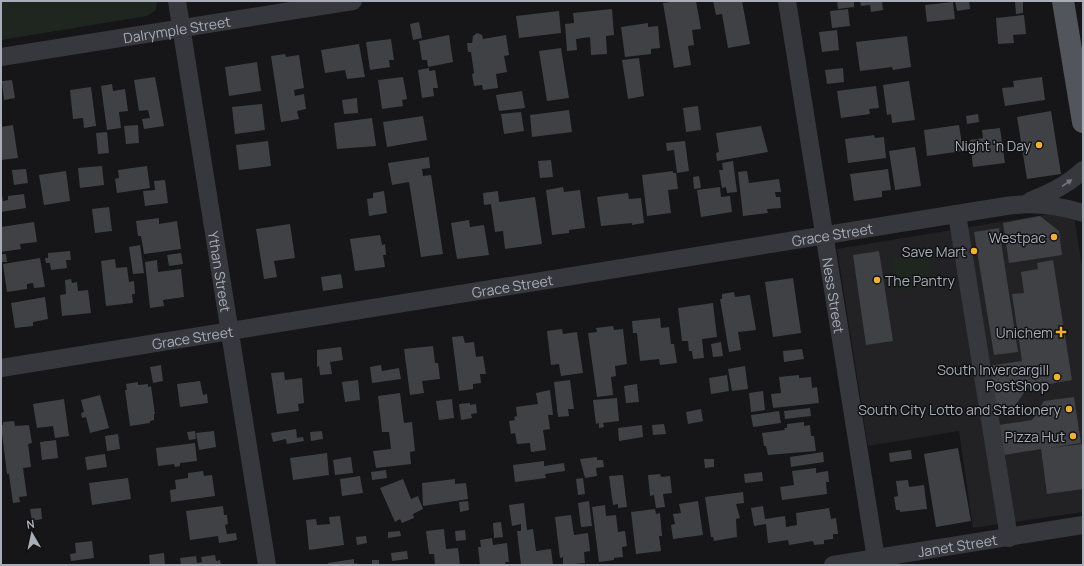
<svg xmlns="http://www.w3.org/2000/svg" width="1084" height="566" viewBox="0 0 1084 566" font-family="Manrope,sans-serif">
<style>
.built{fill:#222225}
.green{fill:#1e261f}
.building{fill:#404145}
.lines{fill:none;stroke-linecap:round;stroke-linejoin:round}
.minor{stroke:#37383d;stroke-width:18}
.major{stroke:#53555c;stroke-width:22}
.oneway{fill:#757881}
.poi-dot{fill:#f2b134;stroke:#111113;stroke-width:1.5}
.labels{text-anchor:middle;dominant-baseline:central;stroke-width:3;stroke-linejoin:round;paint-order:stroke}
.street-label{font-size:14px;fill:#a8adb8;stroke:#111113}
.poi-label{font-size:14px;fill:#a8adb8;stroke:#111113;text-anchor:end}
</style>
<rect width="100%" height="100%" fill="#161618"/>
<!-- built -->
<polygon class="built" points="1073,210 1083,272 1083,512 973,528 959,431 868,446 837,249"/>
<!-- green -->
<g class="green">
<polygon points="1,1 157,1 156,10 147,16 1,40"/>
<polygon points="929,253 934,285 897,291 892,258"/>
</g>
<!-- building -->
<g class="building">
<polygon points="678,1 696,1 701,29 692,30 694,45 688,46 691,65 674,68 663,3"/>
<polygon points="713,1 742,1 750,44 728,48 722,14 716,15"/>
<polygon points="837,1 854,1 854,7 838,9"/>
<polygon points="860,1 882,1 883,10 871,12 870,5 861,6"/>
<polygon points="955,1 969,1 970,9 957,11"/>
<polygon points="953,2 955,19 927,22 925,5"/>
<polygon points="1015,2 1023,2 1023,13 1016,14"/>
<polygon points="612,9 614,35 606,36 607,54 591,55 590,37 576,39 577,50 567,51 565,24 574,23 573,13"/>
<polygon points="848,9 850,26 832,28 830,11"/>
<polygon points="559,11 561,33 519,38 516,16"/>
<polygon points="1024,15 1026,34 1013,35 1014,43 998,44 996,18"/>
<polygon points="419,22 422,38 413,40 410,24"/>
<polygon points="648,23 648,27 658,26 660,48 651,49 651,54 625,57 621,27"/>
<polygon points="837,30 839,50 822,52 819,32"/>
<polygon points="477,33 482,35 483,39 506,35 509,55 504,56 507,72 496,74 498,88 483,90 482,85 474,86 472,74 474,73 471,52 468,52 467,43 472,43 473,36"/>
<polygon points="449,35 453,62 428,67 427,60 422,60 419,41"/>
<polygon points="907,36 911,67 893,70 892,67 860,71 856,42"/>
<polygon points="391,39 394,60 389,60 390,67 370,70 366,42"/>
<polygon points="359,44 365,77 347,79 345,70 325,73 321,50"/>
<polygon points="561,48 569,98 547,101 539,51"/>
<polygon points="285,54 286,57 299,55 304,88 294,90 295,96 304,94 306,109 297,111 299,119 281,122 271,56"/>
<polygon points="639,58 644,96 628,99 622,60"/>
<polygon points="257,62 261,91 229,96 225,67"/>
<polygon points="429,68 429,71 435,70 438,88 433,88 434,96 422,98 418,70"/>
<polygon points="843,68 844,82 827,84 825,70"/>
<polygon points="155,77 164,126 144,129 142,119 150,118 148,110 139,111 134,80"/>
<polygon points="403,77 407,99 402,100 403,106 382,109 378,80"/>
<polygon points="1042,77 1045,100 1005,106 1002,88 1014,87 1013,81"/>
<polygon points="12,80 15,98 4,100 2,81"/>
<polygon points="909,81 915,120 892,123 891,114 887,115 883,85"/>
<polygon points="112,84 113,91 125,89 128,111 119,112 121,128 107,130 101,86"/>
<polygon points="876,86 879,108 869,109 870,114 841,118 837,91"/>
<polygon points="91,87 96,126 84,128 83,118 73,119 70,90"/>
<polygon points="522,91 525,108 499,111 496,95"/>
<polygon points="357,98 358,113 344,114 342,100"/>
<polygon points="262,104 265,130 235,134 232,107"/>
<polygon points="698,106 701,130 686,132 683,108"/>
<polygon points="569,110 572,132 532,137 530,115"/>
<polygon points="1051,111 1061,174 1027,179 1017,117"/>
<polygon points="521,112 524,131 504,134 501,114"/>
<polygon points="978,114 979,122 967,124 966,116"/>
<polygon points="423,116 427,140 387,147 383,122"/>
<polygon points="372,118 376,146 337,149 334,123"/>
<polygon points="13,125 18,158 1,160 1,127"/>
<polygon points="138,125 139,143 126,144 124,126"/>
<polygon points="959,125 963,151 927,156 924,130"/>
<polygon points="761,126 768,152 717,161 716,153 719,152 716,133"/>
<polygon points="1000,128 1005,163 973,167 970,140 983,138 982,130"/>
<polygon points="107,132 109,153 98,154 96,133"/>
<polygon points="874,135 875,138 884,137 886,158 848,163 845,139"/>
<polygon points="268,141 271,166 239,170 236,145"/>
<polygon points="685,141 689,171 677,173 674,150 667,151 666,143"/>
<polygon points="915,147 921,186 895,190 889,151"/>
<polygon points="429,157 430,168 422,169 423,176 431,175 443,254 421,257 409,182 392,185 388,163"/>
<polygon points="551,160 553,177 540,178 538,161"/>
<polygon points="733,161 737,192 727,193 726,187 722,188 719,170 723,170 722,163"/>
<polygon points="102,166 104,185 80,188 78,168"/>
<polygon points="147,166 150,188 117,193 115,179 119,178 118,170"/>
<polygon points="26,169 28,183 14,185 12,170"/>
<polygon points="888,169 891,190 882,191 882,197 854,201 850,174"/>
<polygon points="66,171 70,201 44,205 39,175"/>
<polygon points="673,171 673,173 676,173 678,189 668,190 671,213 647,216 642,175"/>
<polygon points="747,171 749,183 779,179 781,192 775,192 776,197 780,197 781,208 767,209 768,213 743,216 738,172"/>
<polygon points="699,176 701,188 694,189 693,177"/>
<polygon points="165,180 168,203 145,206 143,191 155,190 154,181"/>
<polygon points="563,187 564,192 580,190 585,228 569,230 569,233 552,235 546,190"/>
<polygon points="720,187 721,197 730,196 732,212 701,217 697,190"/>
<polygon points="384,191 387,213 369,216 367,199 373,198 373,193"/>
<polygon points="498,191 499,202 535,197 542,244 505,249 503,231 495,232 491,204 484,205 483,193"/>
<polygon points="628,193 629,199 641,198 644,223 632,225 632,223 601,226 597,197"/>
<polygon points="24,194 26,208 1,212 1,195 2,195 3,201 8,200 8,196"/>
<polygon points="109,207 112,231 95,233 92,209"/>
<polygon points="1040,216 1059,231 1062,255 1009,263 1003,223"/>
<polygon points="159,218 159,224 177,221 181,249 144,254 141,236 138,236 136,221"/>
<polygon points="469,220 470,227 484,225 489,255 457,259 451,223"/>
<polygon points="34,222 37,242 20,244 21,249 1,252 1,227"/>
<polygon points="290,224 295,258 274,261 277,277 264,279 256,229"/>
<polygon points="999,228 1018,352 994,355 974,232"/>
<polygon points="380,235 382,245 385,244 386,255 383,255 385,267 355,271 350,239"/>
<polygon points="140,245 144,273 133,274 129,247"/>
<polygon points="70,251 71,260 66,260 67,268 51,270 50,263 46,263 45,258 48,258 48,253"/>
<polygon points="879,251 893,341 866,345 853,255"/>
<polygon points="181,253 183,264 169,266 167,255"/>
<polygon points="1,254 6,254 7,262 1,262"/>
<polygon points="40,258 45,287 34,288 33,283 27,284 27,289 7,292 3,264"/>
<polygon points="115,259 116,268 127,267 129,282 134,281 135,294 132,294 133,303 106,306 101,261"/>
<polygon points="157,260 158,272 181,269 184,297 163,300 164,306 150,308 145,262"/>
<polygon points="1053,260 1072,380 1027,388 1015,406 994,408 988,366 1022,361 1012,294 1024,293 1021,272 1038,269 1037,263"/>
<polygon points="341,274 343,288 323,291 321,277"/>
<polygon points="793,278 801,333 773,337 765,282"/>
<polygon points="71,279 72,283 77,282 78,291 88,290 91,313 62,316 60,295 66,294 65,280"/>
<polygon points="734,292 735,297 750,295 756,330 738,332 741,350 729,352 720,299 722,299 722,294"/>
<polygon points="45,297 48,319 33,322 33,326 15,328 11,303"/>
<polygon points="713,303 717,337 702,339 704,358 693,359 692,351 689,351 688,341 682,341 678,308"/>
<polygon points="660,318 661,328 669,327 671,344 674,344 677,363 660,365 659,359 640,361 637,333 633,333 632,321"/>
<polygon points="613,326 614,330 623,329 627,364 615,366 616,376 611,377 613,395 597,397 588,333 597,332 596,328"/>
<polygon points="562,329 563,334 577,332 583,373 561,376 559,364 551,365 547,331"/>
<polygon points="463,336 465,343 474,342 476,357 483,356 486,374 480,374 481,383 473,384 473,389 459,391 452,337"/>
<polygon points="721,342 723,356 713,357 711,344"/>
<polygon points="433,346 435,363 438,363 440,379 422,381 424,393 410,395 404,349"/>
<polygon points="341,347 343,360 330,362 332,374 320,375 319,366 317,367 317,350"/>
<polygon points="802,349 804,359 784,362 783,351"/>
<polygon points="161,365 163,381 153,383 150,367"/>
<polygon points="381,365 382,371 399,368 401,379 372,383 370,367"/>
<polygon points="745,366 748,389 732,391 728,369"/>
<polygon points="284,372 285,380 302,378 304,403 298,404 299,411 277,414 271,373"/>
<polygon points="727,375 729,391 711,394 709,378"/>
<polygon points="799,375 799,378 811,377 812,388 817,387 819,403 773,408 771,394 781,393 779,377"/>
<polygon points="358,380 360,400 345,402 342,382"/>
<polygon points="570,380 574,409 568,409 569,416 558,417 554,382"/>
<polygon points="200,381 203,395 207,394 208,403 180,407 177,384"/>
<polygon points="138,382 138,385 148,384 148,387 151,386 155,414 154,414 154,420 150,421 150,423 130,426 125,390 127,390 126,384"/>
<polygon points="637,384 639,402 626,403 624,386"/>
<polygon points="550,390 553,415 548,415 550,429 543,430 546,450 531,452 530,443 517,444 515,433 511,434 509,421 515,420 514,417 517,416 516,407 538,404 536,393"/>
<polygon points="763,391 765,410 751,412 749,393"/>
<polygon points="400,393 404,423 412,422 415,451 410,452 411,464 376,468 373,451 391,449 389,432 382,432 378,396"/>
<polygon points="100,395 109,428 90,433 86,417 82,418 81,413 84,412 81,400"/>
<polygon points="1074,397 1081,443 1050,448 1083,444 1083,489 1047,494 1041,449 1004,455 999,425 1032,420 1044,401"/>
<polygon points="617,398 619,421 603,423 604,427 599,428 599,423 596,424 593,400"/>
<polygon points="64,399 69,436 55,438 53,426 37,428 33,404"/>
<polygon points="452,399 454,418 439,420 436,401"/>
<polygon points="470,403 470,405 476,404 477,413 471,414 472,418 461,420 459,404"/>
<polygon points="810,408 811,416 785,419 784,411"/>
<polygon points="701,409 703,421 688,424 686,412"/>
<polygon points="779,411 781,423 753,427 751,415"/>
<polygon points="14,421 15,426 29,425 32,443 28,444 31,467 23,468 27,496 19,497 20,502 13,503 9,474 7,474 1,425 3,425 3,422"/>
<polygon points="804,422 804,426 810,425 811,436 814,436 816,451 768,455 766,446 764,446 762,433 785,430 784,428 787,428 787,424"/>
<polygon points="664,424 666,434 653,435 652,425"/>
<polygon points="642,425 643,437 619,441 618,428"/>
<polygon points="296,429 297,438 303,437 304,441 287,444 286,439 273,442 271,433"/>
<polygon points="195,431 196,439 189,440 187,432"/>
<polygon points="214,431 216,447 199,450 196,433"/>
<polygon points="322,431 323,439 311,441 310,432"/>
<polygon points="118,434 120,449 107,451 105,436"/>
<polygon points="56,440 58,458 42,460 40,442"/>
<polygon points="195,443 197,461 180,463 180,466 175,467 174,464 158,466 156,448"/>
<polygon points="958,448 971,521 936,527 924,454"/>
<polygon points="911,450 912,459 890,462 889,453"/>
<polygon points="823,452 824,462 791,467 790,457"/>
<polygon points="327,453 329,475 293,480 290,458"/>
<polygon points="105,454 107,467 87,470 85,457"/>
<polygon points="351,457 353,473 335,475 333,460"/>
<polygon points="597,457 597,460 603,460 604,467 596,468 597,476 585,478 580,459"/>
<polygon points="704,459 714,459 714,467 705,468"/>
<polygon points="544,461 544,466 564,463 565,471 545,474 546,478 515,482 513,465"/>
<polygon points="816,468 816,473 828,471 829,482 826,482 827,494 782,500 780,487 794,485 792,471"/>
<polygon points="386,470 387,478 372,480 371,472"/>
<polygon points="203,471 204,476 212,475 215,496 171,502 170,490 176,489 175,480 188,478 188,473"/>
<polygon points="762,472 763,481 745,483 744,474"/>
<polygon points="660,474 661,477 670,476 672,493 663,494 665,507 656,508 654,495 650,496 648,475"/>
<polygon points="623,475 627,507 618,508 618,504 613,505 609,476"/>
<polygon points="360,476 363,493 342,496 340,479"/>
<polygon points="128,478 131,499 92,505 89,483"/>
<polygon points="583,478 585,494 578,495 576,479"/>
<polygon points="403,479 411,499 418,496 423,509 413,514 414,518 402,523 400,519 395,522 380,488"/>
<polygon points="455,479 455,484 466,483 468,499 423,506 422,483"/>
<polygon points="908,480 909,487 924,485 927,509 900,512 900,510 896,510 894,497 898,496 896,481"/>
<polygon points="743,492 744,503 736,504 740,518 736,519 737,537 714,541 713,537 711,537 705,497"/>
<polygon points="468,501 469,510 460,512 459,502"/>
<polygon points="589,501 592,526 581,527 578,503"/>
<polygon points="698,501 703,535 673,539 671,525 675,524 673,514 681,513 679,504"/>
<polygon points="524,503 527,530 533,529 536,551 551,549 553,565 521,565 517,531 521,531 521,524 512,526 509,505"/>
<polygon points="605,505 606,516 616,515 618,532 625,531 627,546 622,547 623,557 614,558 614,560 599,562 592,507"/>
<polygon points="223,506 224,515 227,515 228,524 225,525 227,534 236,533 237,540 219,543 218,536 190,540 186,511"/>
<polygon points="763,506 765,519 785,516 786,527 797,525 796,513 829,508 831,519 836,518 838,534 833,534 833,539 824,540 824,544 814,545 813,541 789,545 788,540 768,543 766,524 754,526 751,508"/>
<polygon points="41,508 42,519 32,521 30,509"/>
<polygon points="655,509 656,514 660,513 662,536 659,536 661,551 636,554 631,512"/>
<polygon points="571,515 574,535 588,533 590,551 584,552 585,563 563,565 563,557 560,558 555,517"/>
<polygon points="340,516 344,545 309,550 306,520 316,519 317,525 330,524 329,517"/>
<polygon points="501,522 503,537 494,538 493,523"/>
<polygon points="444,529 446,549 458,548 460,565 435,565 434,554 429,554 426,531"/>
<polygon points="465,530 466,540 456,541 455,531"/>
<polygon points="400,531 401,536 388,538 388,532"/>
<polygon points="366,536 367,543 357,545 356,537"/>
<polygon points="492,538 493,545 507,543 509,562 505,562 506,565 480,565 478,547 481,547 480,540"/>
<polygon points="92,541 94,558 71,561 70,554 76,553 75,543"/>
<polygon points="407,551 408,559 392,561 391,553"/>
<polygon points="164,553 165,565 150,565 149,555"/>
<polygon points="215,555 216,561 220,560 221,565 181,565 180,558 196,556 197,563 202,562 201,557"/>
<polygon points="354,559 354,564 357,563 357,565 329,565 328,563"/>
<rect x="372" y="560" width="7" height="5"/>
</g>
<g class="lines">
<!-- minor -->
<g class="minor">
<path id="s1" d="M177 1 267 565"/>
<path id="s2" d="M787 1 877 565"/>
<path id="s3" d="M1 57 353 1"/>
<path d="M1030 201C1050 193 1067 185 1083 170"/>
<polyline points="957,214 1009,538"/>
<path id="s4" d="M1 368 1006 206C1033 202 1057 205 1083 213"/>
<path id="s5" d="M833 565 1083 525"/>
</g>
<!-- major -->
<polyline class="major" points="1063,1 1083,122"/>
</g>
<!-- one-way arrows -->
<defs><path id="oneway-solid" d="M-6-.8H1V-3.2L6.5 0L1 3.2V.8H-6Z"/></defs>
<use class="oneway" href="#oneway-solid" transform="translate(1067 183) rotate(-34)"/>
<!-- markers -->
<g class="poi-dot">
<circle cx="1039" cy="145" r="4"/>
<circle cx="1054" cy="237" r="4"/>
<circle cx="974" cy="251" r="4"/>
<circle cx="877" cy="280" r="4"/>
<path d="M1059 326h4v4h4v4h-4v4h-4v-4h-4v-4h4z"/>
<circle cx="1057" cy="377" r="4"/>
<circle cx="1069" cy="409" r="4"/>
<circle cx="1073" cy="436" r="4"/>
</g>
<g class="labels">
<!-- street labels -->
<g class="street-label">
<text stroke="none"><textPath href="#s3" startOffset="178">Dalrymple Street</textPath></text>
<text stroke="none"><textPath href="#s4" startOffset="842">Grace Street</textPath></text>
<text stroke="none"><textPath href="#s1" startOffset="274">Ythan Street</textPath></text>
<text stroke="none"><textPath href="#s4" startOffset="518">Grace Street</textPath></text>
<text stroke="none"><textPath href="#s2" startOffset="298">Ness Street</textPath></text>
<text stroke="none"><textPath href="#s4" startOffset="194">Grace Street</textPath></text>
<text stroke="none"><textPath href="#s5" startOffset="126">Janet Street</textPath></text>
</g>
<!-- poi labels -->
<g class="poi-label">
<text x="1031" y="145">Night 'n Day</text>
<text x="1046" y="237">Westpac</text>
<text x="966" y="251">Save Mart</text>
<text x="885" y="280" text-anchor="start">The Pantry</text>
<text x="1053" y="332">Unichem</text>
<text x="1049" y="369">South Invercargill<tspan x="1049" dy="16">PostShop</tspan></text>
<text x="1061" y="409">South City Lotto and Stationery</text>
<text x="1065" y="436">Pizza Hut</text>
</g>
</g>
<!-- border -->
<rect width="1084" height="566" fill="none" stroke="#a8adb8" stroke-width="4"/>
<!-- north arrow -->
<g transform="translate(32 534) rotate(351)" stroke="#111113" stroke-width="3" paint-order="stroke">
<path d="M0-3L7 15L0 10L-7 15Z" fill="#a8adb8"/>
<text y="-6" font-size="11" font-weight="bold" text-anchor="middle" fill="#a8adb8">N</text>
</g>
</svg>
